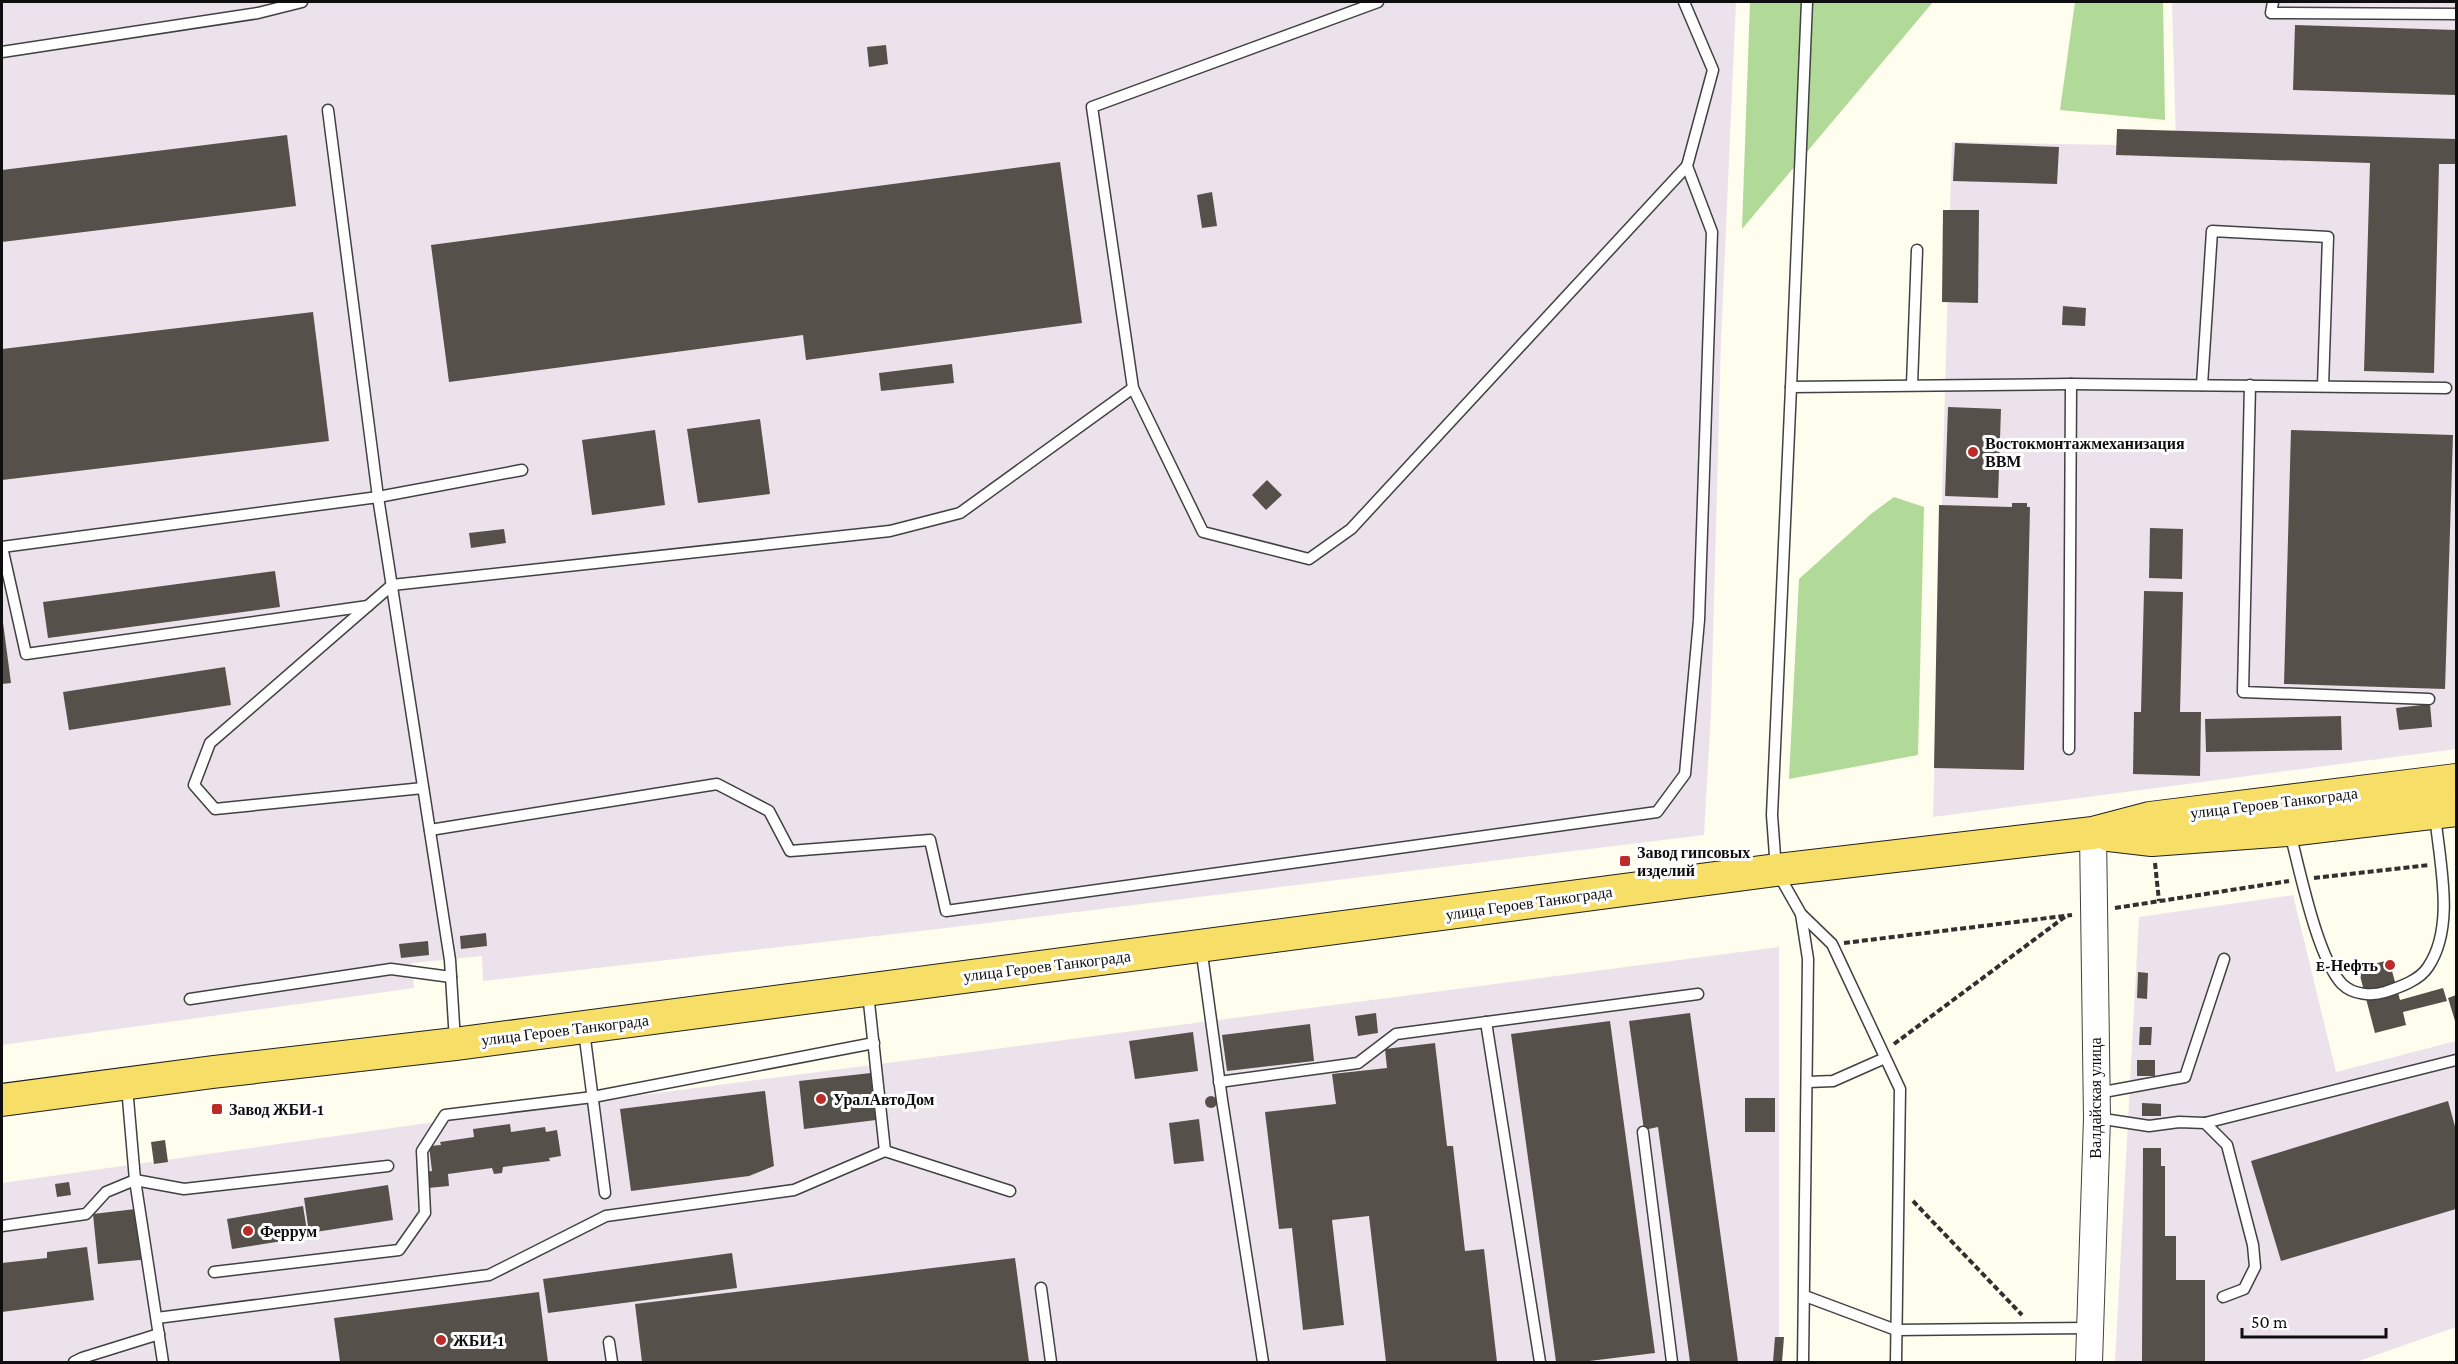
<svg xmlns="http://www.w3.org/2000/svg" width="2458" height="1364" viewBox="0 0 2458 1364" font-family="'Crimson Pro',serif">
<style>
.industrial{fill:#ece2ec}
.forest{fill:#b1d998}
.building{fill:#56504a}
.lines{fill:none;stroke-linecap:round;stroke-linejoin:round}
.service-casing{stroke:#414141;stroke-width:13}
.tertiary-casing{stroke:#414141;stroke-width:28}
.primary-casing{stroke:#1f1f1f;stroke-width:34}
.path{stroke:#303030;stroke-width:4;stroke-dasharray:6 3;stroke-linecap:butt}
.service{stroke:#fff;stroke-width:10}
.tertiary{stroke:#fff;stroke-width:26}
.primary{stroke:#f6de67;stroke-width:32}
.poi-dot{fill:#bb2c28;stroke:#fff;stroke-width:2}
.labels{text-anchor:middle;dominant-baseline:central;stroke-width:6;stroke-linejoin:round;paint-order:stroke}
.poi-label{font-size:16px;font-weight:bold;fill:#0e0e0e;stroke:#fff;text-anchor:start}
.street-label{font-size:16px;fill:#0e0e0e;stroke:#fff}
</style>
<rect width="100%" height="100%" fill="#fffdee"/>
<!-- industrial -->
<g class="industrial">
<polygon points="2,2 1736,2 1721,340 1711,713 1704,835 946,928 483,981 482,956 412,963 414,988 2,1045"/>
<polygon points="2172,2 2456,2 2456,749 1933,817 1952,142 2176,146"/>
<polygon points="2293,895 2336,1072 2456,1041 2456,1327 2356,1362 2115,1362 2139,917"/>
<polygon points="1779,947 1779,1362 2,1362 2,1183 442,1121"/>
</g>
<!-- forest -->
<g class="forest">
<polygon points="1750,2 1933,2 1742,229"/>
<polygon points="2075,2 2163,2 2165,120 2060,110"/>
<polygon points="1894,497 1924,507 1918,755 1789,779 1799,579 1871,514"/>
</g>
<!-- building -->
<g class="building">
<polygon points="2295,25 2456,30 2456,95 2293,90"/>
<polygon points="886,45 888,64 869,67 867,47"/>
<polygon points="2117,129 2456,139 2456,164 2439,164 2434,373 2364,371 2370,163 2116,155"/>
<polygon points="287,135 296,206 2,242 2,170"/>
<polygon points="1955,143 2059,147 2057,184 1953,181"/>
<polygon points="1060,162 1082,323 806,360 803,335 449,382 431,245"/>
<polygon points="1212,192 1217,226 1202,228 1197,195"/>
<polygon points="1943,210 1979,210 1978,303 1942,302"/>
<polygon points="2063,306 2086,308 2085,326 2062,325"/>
<polygon points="313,312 329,441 2,480 2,349"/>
<polygon points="952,364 954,383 881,391 879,373"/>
<polygon points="1948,407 2001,409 1998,498 1945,496"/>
<polygon points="760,419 770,494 698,503 687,429"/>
<polygon points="655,430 665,505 592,515 582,440"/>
<polygon points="2291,430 2453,435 2445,689 2284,684"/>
<polygon points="1267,480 1282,495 1266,510 1252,495"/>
<polygon points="2012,503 2027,503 2027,507 2030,507 2024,770 1934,768 1939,505 2012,507"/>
<polygon points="2150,528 2183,529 2182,579 2149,578"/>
<polygon points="504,529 506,543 471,548 469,533"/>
<polygon points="275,571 280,607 48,638 43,602"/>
<polygon points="2144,591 2183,592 2180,712 2201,712 2200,776 2133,774 2134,712 2141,712"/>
<polygon points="2,615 11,683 2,684"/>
<polygon points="225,667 231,705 69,730 63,692"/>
<polygon points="2430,704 2432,727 2399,730 2396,708"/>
<polygon points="2341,716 2342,750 2206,752 2205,719"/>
<polygon points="486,933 487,946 461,949 460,936"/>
<polygon points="428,941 429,955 401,958 399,944"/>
<polygon points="2389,960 2400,1000 2443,988 2447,1001 2403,1012 2406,1025 2375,1033 2358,968"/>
<polygon points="2138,972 2148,973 2147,999 2137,998"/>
<polygon points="2456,995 2456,1024 2448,998"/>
<polygon points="1376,1013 1378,1033 1358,1036 1355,1016"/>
<polygon points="1690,1013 1738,1362 1690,1362 1658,1127 1644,1130 1629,1021"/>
<polygon points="1610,1021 1655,1353 1581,1362 1556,1362 1511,1034"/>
<polygon points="1310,1024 1314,1061 1227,1071 1222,1035"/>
<polygon points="2140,1027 2152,1027 2151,1045 2139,1045"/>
<polygon points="1193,1032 1198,1071 1135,1079 1129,1041"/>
<polygon points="1435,1043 1447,1146 1453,1146 1465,1251 1484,1249 1497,1362 1386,1362 1369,1216 1332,1220 1344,1325 1303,1330 1292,1228 1279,1229 1265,1112 1336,1104 1332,1074 1387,1068 1385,1049"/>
<rect x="2137" y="1060" width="18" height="16"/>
<polygon points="871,1073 876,1120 804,1129 799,1081"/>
<polygon points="765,1091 774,1166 749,1176 631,1191 620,1109"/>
<circle cx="1211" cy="1102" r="6"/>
<rect x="1745" y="1098" width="30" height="34"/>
<polygon points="2448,1101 2456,1130 2456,1209 2281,1261 2251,1161"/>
<polygon points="2142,1103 2161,1104 2161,1116 2142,1116"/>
<polygon points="1199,1119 1204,1161 1174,1164 1169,1123"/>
<polygon points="510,1124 511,1132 545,1127 546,1132 557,1130 561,1156 549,1158 550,1161 503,1167 502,1173 494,1174 492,1168 448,1174 449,1186 428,1188 426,1172 432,1171 429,1146 441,1145 440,1142 474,1137 473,1129"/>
<polygon points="165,1140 168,1162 154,1164 151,1142"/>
<polygon points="2143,1148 2161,1148 2161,1166 2165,1166 2165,1236 2176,1236 2176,1280 2205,1280 2205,1362 2142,1362"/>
<polygon points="69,1182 71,1195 57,1197 55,1184"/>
<polygon points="388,1185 393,1220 309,1233 304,1198"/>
<polygon points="303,1206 308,1237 232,1249 227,1219"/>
<polygon points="144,1208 150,1259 98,1264 93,1214"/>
<polygon points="87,1247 94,1300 2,1312 2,1263 47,1258 47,1252"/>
<polygon points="732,1253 737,1288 548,1313 543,1279"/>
<polygon points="1015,1258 1029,1362 642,1362 635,1304"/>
<polygon points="539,1292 548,1362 340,1362 334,1318"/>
<polygon points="1775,1337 1784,1337 1782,1362 1773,1362"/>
</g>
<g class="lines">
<!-- service casing -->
<g class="service-casing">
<g id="service">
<polyline points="1378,2 1092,107 1133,388 1203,532 1309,559 1351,529 1687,166"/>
<polyline points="2273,2 2271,13 2456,14"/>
<polyline points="2,52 258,13 302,2"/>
<polyline points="328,110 378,497 450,960 455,1041"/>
<polyline points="1912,385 1917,250"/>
<polyline points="2202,385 2212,231 2328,237 2323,386"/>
<polyline points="2250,385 2243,692 2429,699"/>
<polyline points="1791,387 1807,2"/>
<polyline points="2,547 378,497 522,470"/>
<polyline points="2,547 26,654 368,606"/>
<polyline points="2069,749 2071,384"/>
<polyline points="423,788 215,809 194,785 210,743 392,585 890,531 960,513 1133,388"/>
<polyline points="430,830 717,784 769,811 790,851 930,840 946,911 1657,812 1685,774 1699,620 1712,232 1687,166 1713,70 1684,2"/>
<path d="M2290 833C2300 871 2317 957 2342 984 2353 995 2372 996 2385 992 2400 987 2420 980 2428 967 2456 926 2439 861 2435 814"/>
<polyline points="1801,914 1808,959 1803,1362"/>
<polyline points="1201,947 1222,1100 1263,1362"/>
<polyline points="868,993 885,1151"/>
<polyline points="190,999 391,969 451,977"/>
<polyline points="1486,1022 1540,1362"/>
<polyline points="584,1031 605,1193"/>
<polyline points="1219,1082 1358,1063 1396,1034 1698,994"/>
<polyline points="1808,1082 1833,1081 1885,1058"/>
<polyline points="127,1087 135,1180 163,1362"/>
<polyline points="2098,1093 2185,1077 2224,959"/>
<polyline points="2097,1118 2149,1126 2179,1122 2205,1123 2227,1145 2253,1245 2255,1267 2244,1289 2223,1297"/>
<polyline points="2205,1123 2456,1060"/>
<polyline points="1643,1132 1672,1362"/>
<polyline points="2,1226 86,1214 106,1192 135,1180 184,1189 388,1166"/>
<polyline points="214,1272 399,1250 425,1213 422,1151 445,1115 593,1097 874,1043"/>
<polyline points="1041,1288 1051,1362"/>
<polyline points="1805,1296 1896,1330 2091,1328"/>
<polyline points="157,1318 489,1275 606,1216 794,1190 885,1151 1010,1191"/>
<polyline points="609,1342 612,1362"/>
<polyline points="74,1362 82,1358 159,1334"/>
<polyline points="1896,1362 1900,1089 1832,944 1801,914 1776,870 1772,815 1791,387 2071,384 2446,388"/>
</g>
</g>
<!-- tertiary casing -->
<g class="tertiary-casing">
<polyline id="tertiary" points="2089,1362 2097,1118 2093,833"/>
</g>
<!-- primary casing -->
<g class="primary-casing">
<g id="primary">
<polyline points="2109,835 2152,840 2289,830 2456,810"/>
<polyline points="2,1100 213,1072 455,1044 1776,870 2093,833 2150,818 2456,780"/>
</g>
</g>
<!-- path -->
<g class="path">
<polyline points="2155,863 2159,901"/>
<polyline points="2314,878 2429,865"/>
<polyline points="2115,908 2289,881"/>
<polyline points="1844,943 2072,915"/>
<polyline points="1894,1044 2066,916"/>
<polyline points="1913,1201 2022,1315"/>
</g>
<!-- service -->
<use href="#service" class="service"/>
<!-- tertiary -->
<use href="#tertiary" class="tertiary"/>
<!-- primary -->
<use href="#primary" class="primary"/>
</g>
<!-- markers -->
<g class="poi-dot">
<circle cx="1973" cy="452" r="6"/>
<rect x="1619" y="855" width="12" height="12" rx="3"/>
<circle cx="2390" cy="965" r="6"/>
<circle cx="821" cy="1099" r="6"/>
<rect x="211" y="1103" width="12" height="12" rx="3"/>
<circle cx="248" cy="1231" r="6"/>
<circle cx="441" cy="1340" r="6"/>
</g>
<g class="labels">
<!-- poi labels -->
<g class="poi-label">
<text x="1985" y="443">Востокмонтажмеханизация<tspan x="1985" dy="18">ВВМ</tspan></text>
<text x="1637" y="852">Завод гипсовых<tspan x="1637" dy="18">изделий</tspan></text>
<text x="2378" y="965" text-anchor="end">E-Нефть</text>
<text x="833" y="1099">УралАвтоДом</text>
<text x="229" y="1109">Завод ЖБИ-1</text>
<text x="260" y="1231">Феррум</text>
<text x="453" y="1340">ЖБИ-1</text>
</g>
<!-- street labels -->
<g class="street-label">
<text transform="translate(2274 803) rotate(-7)">улица Героев Танкограда</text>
<text transform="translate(1529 903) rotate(-8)">улица Героев Танкограда</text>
<text transform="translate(1047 966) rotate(-7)">улица Героев Танкограда</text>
<text transform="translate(565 1030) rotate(-7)">улица Героев Танкограда</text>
<text transform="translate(2095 1098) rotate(-90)">Валдайская улица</text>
</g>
</g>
<!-- border -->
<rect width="2458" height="1364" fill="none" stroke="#0e0e0e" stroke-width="6"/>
<!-- scale -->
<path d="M2242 1328v9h144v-9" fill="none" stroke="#0e0e0e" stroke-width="3"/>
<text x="2251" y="1328" font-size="18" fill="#0e0e0e" stroke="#ffffff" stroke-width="4.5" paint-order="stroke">50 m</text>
</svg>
